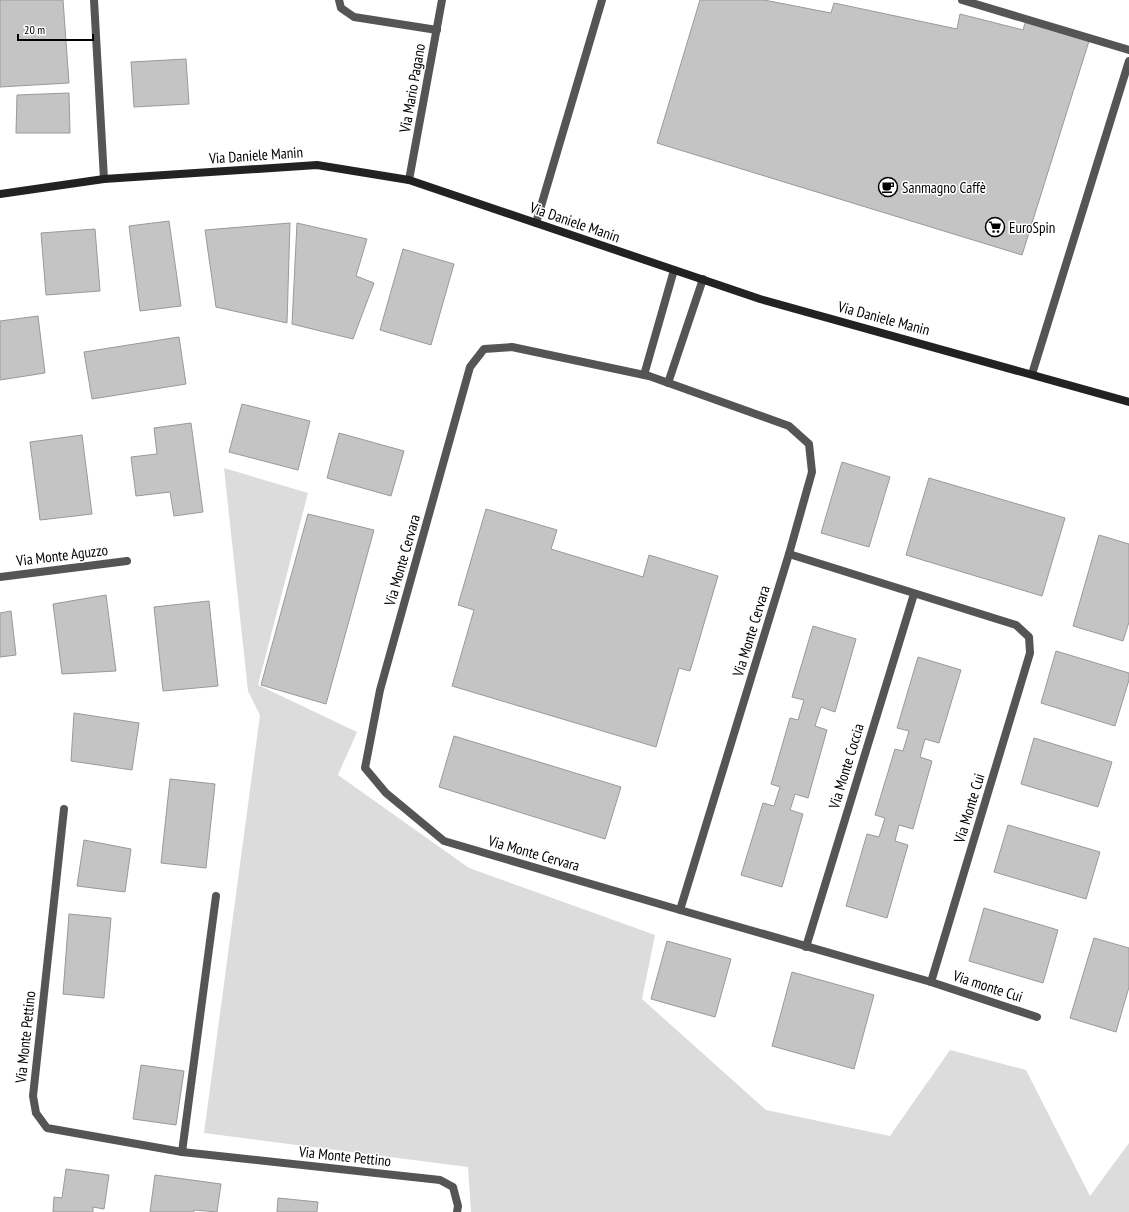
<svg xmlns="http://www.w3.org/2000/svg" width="1129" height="1212" viewBox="0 0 1129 1212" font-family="'PT Sans Narrow',sans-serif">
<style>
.green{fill:#dcdcdc}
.building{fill:#c4c4c4;stroke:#999}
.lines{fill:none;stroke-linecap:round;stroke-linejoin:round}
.service{stroke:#555;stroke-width:8}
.minor{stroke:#555;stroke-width:8}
.secondary{stroke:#222;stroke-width:8}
.labels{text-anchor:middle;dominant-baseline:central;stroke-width:3;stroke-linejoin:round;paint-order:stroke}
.street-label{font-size:15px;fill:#000;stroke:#fff}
.poi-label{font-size:15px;fill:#000;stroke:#fff;text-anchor:start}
</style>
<rect width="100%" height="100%" fill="#fff"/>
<!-- green -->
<polygon class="green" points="224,468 308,493 258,685 357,732 338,775 469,868 655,935 642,999 766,1110 890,1136 950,1050 1026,1070 1090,1196 1129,1143 1129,1212 471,1212 468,1167 204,1133 260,715 248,691"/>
<!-- building -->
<g class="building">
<polygon points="0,0 63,0 69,83 0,87"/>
<polygon points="700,0 764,0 831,13 834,3 957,29 960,14 1023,30 1026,20 1089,41 1022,255 657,143"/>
<polygon points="186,59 189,104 134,107 131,62"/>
<polygon points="69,93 70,133 16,133 17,95"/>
<polygon points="169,221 181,306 140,311 129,226"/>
<polygon points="290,223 287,323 216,307 205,230"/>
<polygon points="297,223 367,239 356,276 374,283 353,339 292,324"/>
<polygon points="95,229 100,291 46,295 41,233"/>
<polygon points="403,249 454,264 431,345 380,330"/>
<polygon points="38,316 45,373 0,380 0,321"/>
<polygon points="179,337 186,384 92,399 84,352"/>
<polygon points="242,404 310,421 298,470 229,452"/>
<polygon points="191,423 203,512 174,516 170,492 136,496 131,457 157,454 154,428"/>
<polygon points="339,433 404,451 391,496 327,478"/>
<polygon points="82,435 92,514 40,520 30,442"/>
<polygon points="842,462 890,477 869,547 821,533"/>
<polygon points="929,478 1065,518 1042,596 906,555"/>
<polygon points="486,509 557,530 551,549 643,577 649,555 718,576 690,671 679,668 656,747 452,686 474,610 458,605"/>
<polygon points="308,514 374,530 326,704 261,685"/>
<polygon points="1099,535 1129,544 1129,622 1123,641 1073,626"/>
<polygon points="106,595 116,671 62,674 53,604"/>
<polygon points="209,601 218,686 163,691 154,607"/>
<polygon points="11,611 16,655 0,657 0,613"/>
<polygon points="813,626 856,639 835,712 821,707 815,726 827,730 808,798 795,794 790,810 803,814 782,887 741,875 763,803 774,806 780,787 771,784 790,718 798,720 804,700 792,697"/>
<polygon points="1056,651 1129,673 1129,680 1115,726 1041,703"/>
<polygon points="918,657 961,670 939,743 925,739 920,757 932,761 913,829 899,825 895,841 908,845 887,918 846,906 867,834 879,837 885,818 875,815 895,749 903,751 909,731 897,728"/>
<polygon points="74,713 139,723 132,770 71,761"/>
<polygon points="454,736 621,787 605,839 439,787"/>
<polygon points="1034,738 1112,762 1098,807 1021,784"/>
<polygon points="170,779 215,784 206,868 161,863"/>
<polygon points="1008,825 1100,852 1086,899 994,872"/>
<polygon points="84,840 131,849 125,892 77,886"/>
<polygon points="984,908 1058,930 1043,983 969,961"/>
<polygon points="69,914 111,918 104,998 63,994"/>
<polygon points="1094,938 1129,948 1129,987 1116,1032 1070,1018"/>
<polygon points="667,941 731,959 715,1017 651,999"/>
<polygon points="792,972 874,995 854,1069 772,1046"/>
<polygon points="141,1065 184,1071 176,1125 133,1119"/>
<polygon points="66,1169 109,1175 104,1209 93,1207 93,1212 53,1212 54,1197 62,1198"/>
<polygon points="155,1175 221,1184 217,1212 194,1210 194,1212 150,1212"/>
<polygon points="278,1198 318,1202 317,1212 277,1212"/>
</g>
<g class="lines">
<!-- service -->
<g class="service">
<polyline points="339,0 341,8 354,17 437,30"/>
<polyline points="962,0 1129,50"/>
<polyline points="536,223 602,0"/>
<polyline points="1032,374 1129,61"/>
</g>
<!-- minor -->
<g class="minor">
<polyline points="94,0 104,179"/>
<polyline points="409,180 442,0"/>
<polygon points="512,347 649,376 789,426 809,444 812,472 789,554 680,910 444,841 386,793 365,768 380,690 470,367 484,349"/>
<polyline points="644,375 674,270"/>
<polyline points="668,383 703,279"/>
<polyline points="0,577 127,561"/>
<polyline points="64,809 33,1096 36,1113 47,1128 182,1152 440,1180 453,1187 458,1206 457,1212"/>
<polyline points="680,910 931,982 1030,653 1029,637 1016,625 789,554"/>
<polyline points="806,947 914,594"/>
<polyline points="931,982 1037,1017"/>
<polyline points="182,1152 216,896"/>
</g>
<!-- secondary -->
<polyline class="secondary" points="0,194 104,179 317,165 409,180 760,299 1129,402"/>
</g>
<!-- icons -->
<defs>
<g id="cafe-ring" transform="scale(1)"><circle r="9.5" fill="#fff" stroke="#000" stroke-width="1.5"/><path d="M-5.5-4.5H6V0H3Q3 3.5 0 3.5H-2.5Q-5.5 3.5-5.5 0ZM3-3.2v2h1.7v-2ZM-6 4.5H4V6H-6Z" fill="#000"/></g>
<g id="supermarket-ring" transform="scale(1)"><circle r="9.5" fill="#fff" stroke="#000" stroke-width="1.5"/><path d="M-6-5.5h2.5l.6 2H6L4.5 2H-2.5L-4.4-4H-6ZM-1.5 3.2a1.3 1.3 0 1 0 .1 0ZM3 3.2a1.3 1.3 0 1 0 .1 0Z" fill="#000"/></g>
</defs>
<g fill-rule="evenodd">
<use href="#cafe-ring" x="888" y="187"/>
<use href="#supermarket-ring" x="995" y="227"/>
</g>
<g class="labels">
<!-- street labels -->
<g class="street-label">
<text transform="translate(412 88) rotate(-80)">Via Mario Pagano</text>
<text transform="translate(256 155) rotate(-4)">Via Daniele Manin</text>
<text transform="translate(575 222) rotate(19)">Via Daniele Manin</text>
<text transform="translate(884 318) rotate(15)">Via Daniele Manin</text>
<text transform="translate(62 555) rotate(-7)">Via Monte Aguzzo</text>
<text transform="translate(402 560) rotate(-74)">Via Monte Cervara</text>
<text transform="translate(751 631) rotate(-73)">Via Monte Cervara</text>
<text transform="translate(846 766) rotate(-73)">Via Monte Coccia</text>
<text transform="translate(969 808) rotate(-73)">Via Monte Cui</text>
<text transform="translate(534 853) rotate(16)">Via Monte Cervara</text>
<text transform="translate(988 986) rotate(18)">Via monte Cui</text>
<text transform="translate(25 1037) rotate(-84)">Via Monte Pettino</text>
<text transform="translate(345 1156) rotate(6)">Via Monte Pettino</text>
</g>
<!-- poi labels -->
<g class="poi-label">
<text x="902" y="187">Sanmagno Caffè</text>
<text x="1009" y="227">EuroSpin</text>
</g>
</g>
<!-- scale -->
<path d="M18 34v6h75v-6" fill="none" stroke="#000000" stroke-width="2"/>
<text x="24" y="34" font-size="12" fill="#000000" stroke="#ffffff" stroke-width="3" paint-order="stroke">20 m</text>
</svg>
